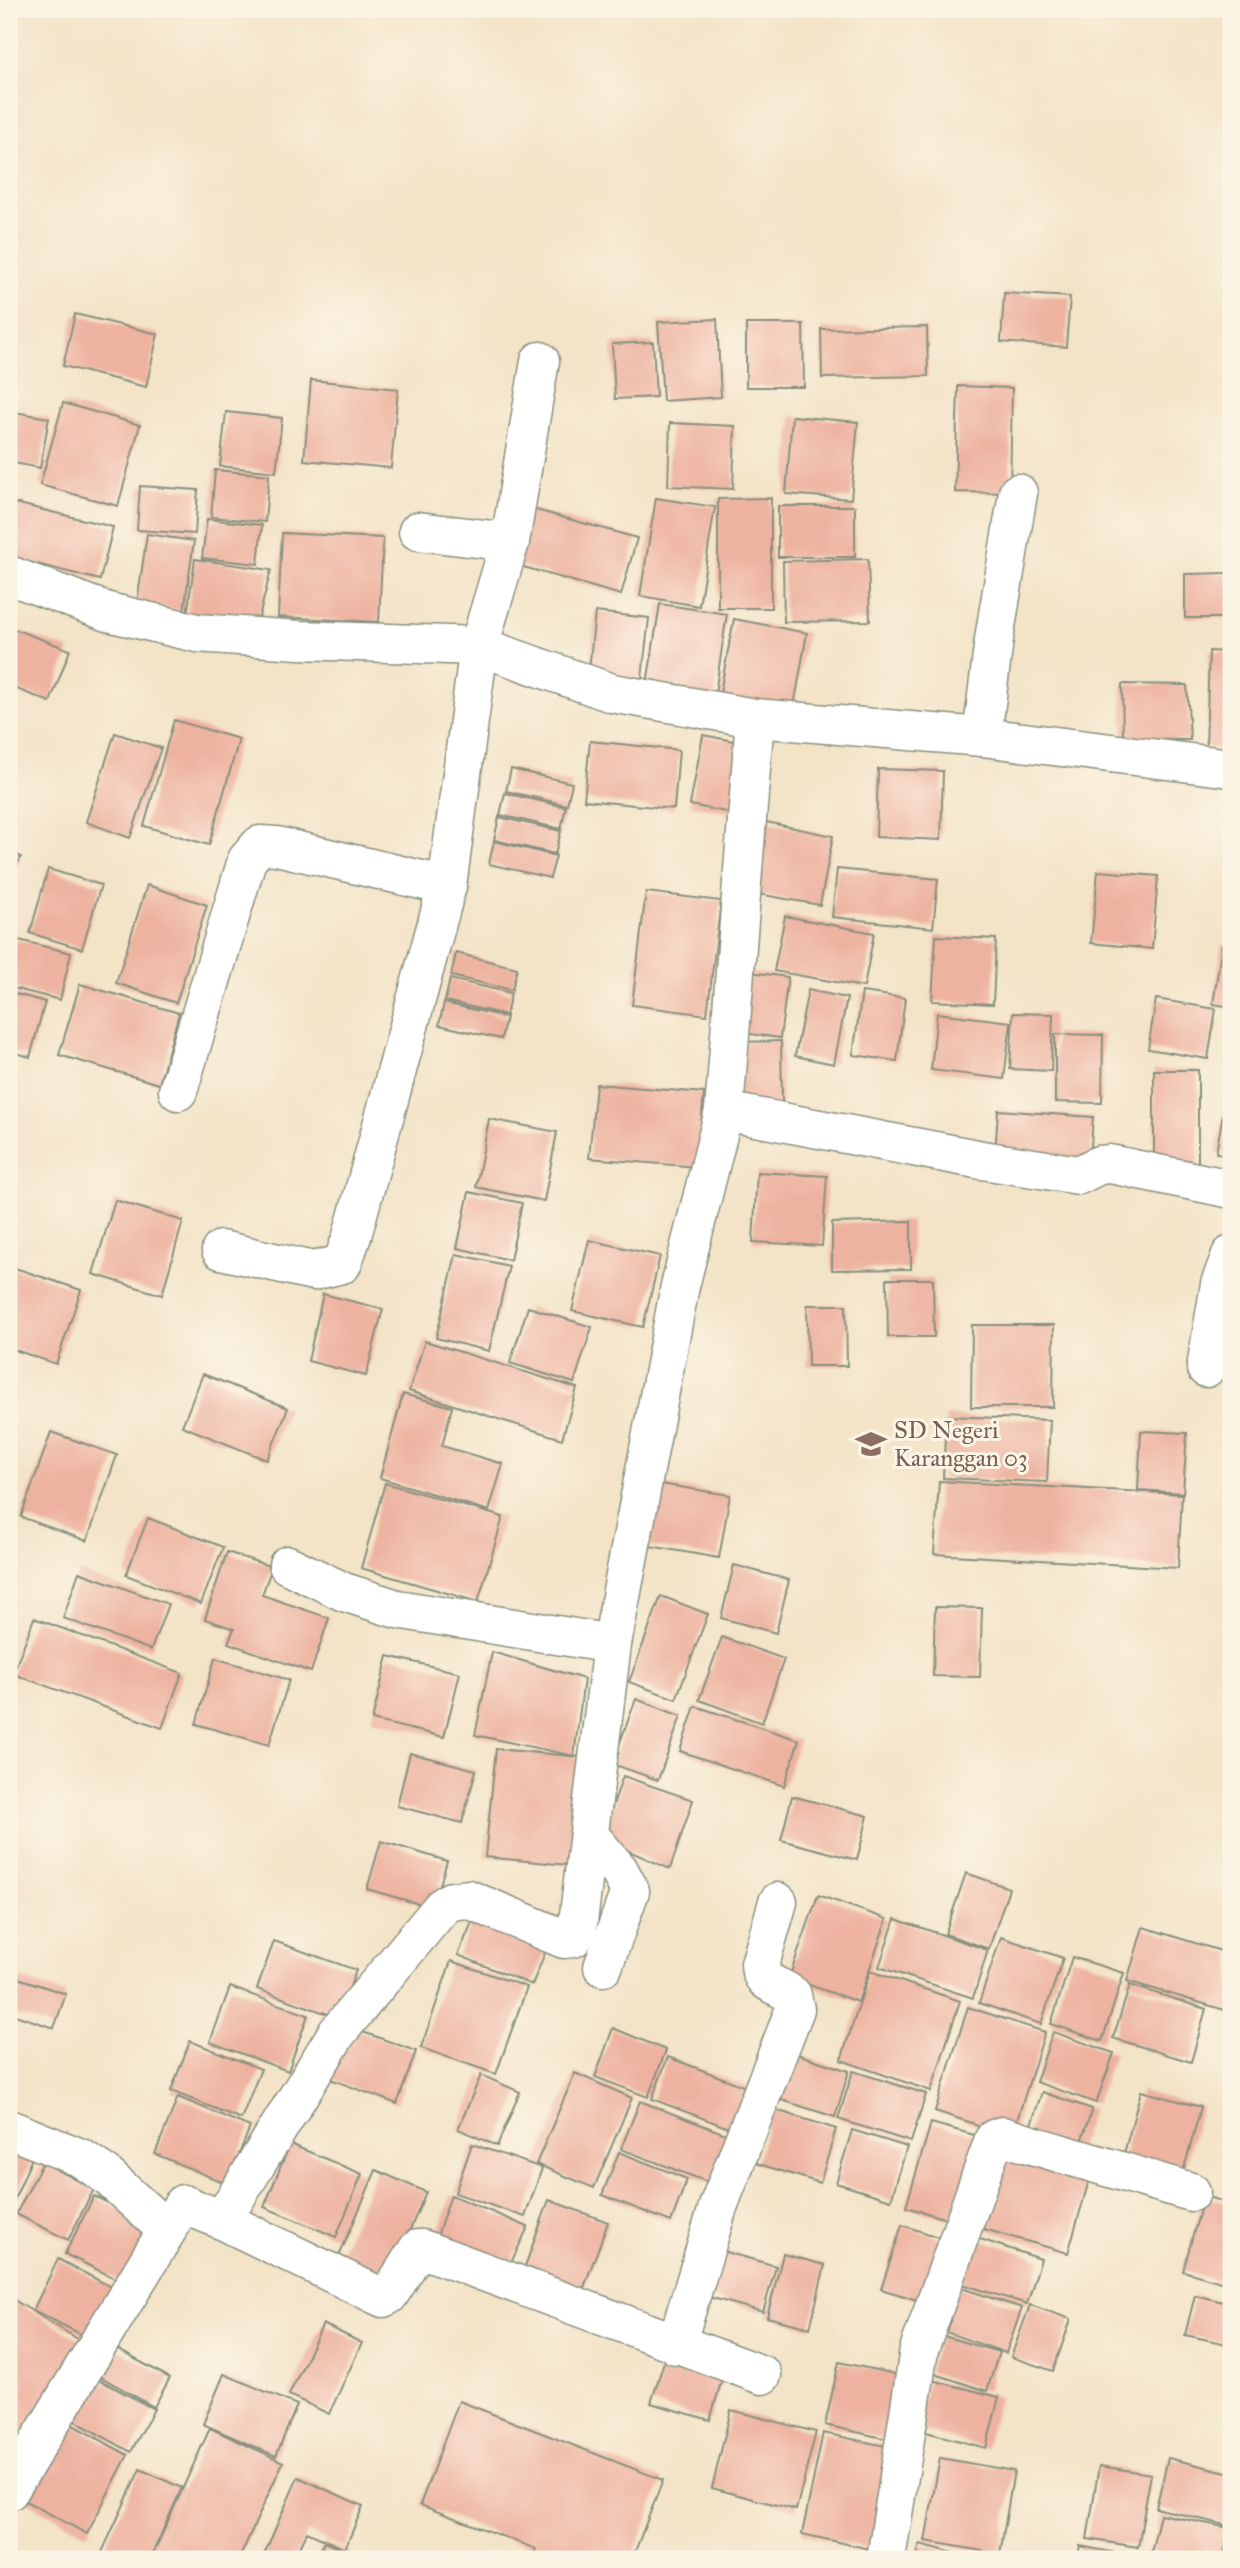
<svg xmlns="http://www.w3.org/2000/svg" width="1240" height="2568" viewBox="0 0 1240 2568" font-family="'IM FELL Great Primer',serif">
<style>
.building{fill:#eeb2a0}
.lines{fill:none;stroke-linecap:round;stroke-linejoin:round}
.street-casing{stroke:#89907e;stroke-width:41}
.street{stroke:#fff;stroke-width:38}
.labels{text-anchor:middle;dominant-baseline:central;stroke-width:6;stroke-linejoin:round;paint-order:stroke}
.education-label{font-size:24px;fill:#785e54;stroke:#fcf5e5;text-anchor:start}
</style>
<rect width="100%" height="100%" fill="#fcf5e5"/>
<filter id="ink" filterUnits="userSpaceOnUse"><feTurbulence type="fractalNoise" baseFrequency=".0143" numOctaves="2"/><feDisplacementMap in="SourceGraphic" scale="14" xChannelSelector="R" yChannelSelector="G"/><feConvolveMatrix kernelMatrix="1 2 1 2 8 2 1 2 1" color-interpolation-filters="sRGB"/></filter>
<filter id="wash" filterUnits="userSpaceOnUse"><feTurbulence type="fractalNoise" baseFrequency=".00686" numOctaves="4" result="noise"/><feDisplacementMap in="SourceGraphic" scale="28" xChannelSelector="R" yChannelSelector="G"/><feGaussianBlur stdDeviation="1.57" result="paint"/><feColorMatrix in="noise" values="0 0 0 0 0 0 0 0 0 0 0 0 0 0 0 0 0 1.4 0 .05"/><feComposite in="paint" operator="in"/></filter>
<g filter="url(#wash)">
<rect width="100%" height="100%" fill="#f3e3c7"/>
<g id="blocks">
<!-- building -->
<g class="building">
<polygon points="1004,293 1070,297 1066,347 1001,342"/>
<polygon points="75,314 158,334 146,387 63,366"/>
<polygon points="717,319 721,397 663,401 658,322"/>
<polygon points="746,324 803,324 804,387 746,387"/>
<polygon points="927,327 928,376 822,378 821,329"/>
<polygon points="653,342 656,397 615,399 612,344"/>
<polygon points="311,380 398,389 391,468 304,460"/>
<polygon points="958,386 1012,388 1010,493 955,492"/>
<polygon points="63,403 140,425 118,506 40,485"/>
<polygon points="9,411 49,418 40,468 9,462"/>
<polygon points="226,412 282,418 276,472 220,466"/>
<polygon points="792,416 858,422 851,499 786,494"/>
<polygon points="670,423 735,426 733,489 668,486"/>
<polygon points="215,470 269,475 265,522 211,517"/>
<polygon points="140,486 198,490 195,534 137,530"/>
<polygon points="656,498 715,507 699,606 640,596"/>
<polygon points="771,498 771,608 718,608 718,499"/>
<polygon points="15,503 113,527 100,580 9,557 9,527"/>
<rect x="778" y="506" width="77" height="51"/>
<polygon points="529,508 637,538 621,595 513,564"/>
<polygon points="207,519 262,525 258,564 202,558"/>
<polygon points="282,533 383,538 379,622 278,617"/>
<polygon points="147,534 194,541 184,611 137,603"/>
<polygon points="195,559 271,570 258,621 187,614"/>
<polygon points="868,559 870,621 784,622 783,561"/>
<polygon points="1231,573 1231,618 1185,618 1185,574"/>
<polygon points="660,604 727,614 714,701 646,690"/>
<polygon points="595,612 649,618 641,686 588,680"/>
<polygon points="734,619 807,633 793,712 719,698"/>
<polygon points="9,627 70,650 50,702 9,686"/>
<polygon points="1209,651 1231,652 1231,749 1206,748"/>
<polygon points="1122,684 1187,685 1190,740 1123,739"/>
<polygon points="174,720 239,739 209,845 144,826"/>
<polygon points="115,733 161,748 130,838 86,822"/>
<polygon points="703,735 749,744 736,814 690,805"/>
<polygon points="590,741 679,750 674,809 584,800"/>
<polygon points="511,769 572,783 567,805 506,791"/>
<polygon points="878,769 943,771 941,840 876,837"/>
<polygon points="505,793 566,807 561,829 500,815"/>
<polygon points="499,817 561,831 555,854 494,840"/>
<polygon points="766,822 833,836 820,905 752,893"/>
<polygon points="494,841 556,856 550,878 489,864"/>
<polygon points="9,851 21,857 9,880"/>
<polygon points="48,869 101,885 82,949 30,933"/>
<polygon points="837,869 938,879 933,928 832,917"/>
<polygon points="1098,871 1158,876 1152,949 1091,943"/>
<polygon points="147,885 207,905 176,1003 116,983"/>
<polygon points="646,892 721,901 707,1015 632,1005"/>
<polygon points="785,916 874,933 864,987 774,971"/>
<polygon points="936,936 996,939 993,1004 932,1001"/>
<polygon points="15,939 71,953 60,1000 9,987 9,964"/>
<polygon points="1222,945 1231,946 1231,1007 1213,1004"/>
<polygon points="456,953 517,968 512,990 451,976"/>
<polygon points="750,972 788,977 780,1038 743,1033"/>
<polygon points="450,979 511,993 506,1015 445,1001"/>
<polygon points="80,984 179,1013 159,1084 59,1055"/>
<polygon points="808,990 847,998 834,1064 795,1056"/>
<polygon points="9,992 45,1002 30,1057 9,1051"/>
<polygon points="862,992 905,998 897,1061 853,1055"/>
<polygon points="1156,999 1216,1009 1208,1059 1148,1049"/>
<polygon points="444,1003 506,1017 501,1039 439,1025"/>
<polygon points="937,1013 1011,1022 1004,1079 931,1070"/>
<polygon points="1013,1013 1053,1014 1051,1071 1010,1069"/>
<polygon points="1055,1034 1103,1035 1102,1103 1055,1102"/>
<polygon points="781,1041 782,1104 739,1105 738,1042"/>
<rect x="1154" y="1070" width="44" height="98"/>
<polygon points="1230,1074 1231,1074 1231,1155 1216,1153"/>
<polygon points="596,1084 704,1093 697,1167 589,1158"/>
<polygon points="998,1110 1093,1117 1090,1160 995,1154"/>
<polygon points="489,1119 557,1132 544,1201 476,1187"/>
<polygon points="757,1172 827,1176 822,1246 753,1242"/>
<polygon points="469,1192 522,1203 510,1260 457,1248"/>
<polygon points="115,1200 183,1221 162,1295 93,1274"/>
<polygon points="911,1221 911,1269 832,1270 832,1223"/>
<polygon points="589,1240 660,1256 643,1327 572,1311"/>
<polygon points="456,1254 509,1266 489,1351 436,1338"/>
<polygon points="12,1267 81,1290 56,1364 9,1348 9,1278"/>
<polygon points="887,1279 933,1279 934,1337 888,1337"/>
<polygon points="323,1294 383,1309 366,1376 308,1361"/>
<polygon points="807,1305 846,1305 847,1366 808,1366"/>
<polygon points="528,1307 592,1327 574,1383 510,1363"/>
<polygon points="972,1325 1054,1325 1053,1407 971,1407"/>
<polygon points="425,1341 577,1388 562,1439 409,1391"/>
<polygon points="203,1374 288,1408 267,1460 182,1426"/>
<polygon points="403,1394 452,1407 442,1446 503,1464 489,1511 380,1478"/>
<polygon points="946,1416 1050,1420 1047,1482 943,1478"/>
<polygon points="1141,1431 1187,1433 1183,1493 1138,1490"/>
<polygon points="51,1432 117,1455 87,1541 21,1517"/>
<polygon points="939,1481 1182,1494 1178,1568 934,1554"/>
<polygon points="385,1483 503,1517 478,1602 361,1568"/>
<polygon points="654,1483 730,1495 719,1558 644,1545"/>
<polygon points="148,1518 223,1547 201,1604 126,1575"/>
<polygon points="227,1552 272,1567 262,1595 329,1618 311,1672 228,1643 234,1629 205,1619"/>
<polygon points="734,1565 789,1580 776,1633 721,1618"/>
<polygon points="79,1572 168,1604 151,1650 63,1618"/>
<polygon points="661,1596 708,1614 676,1699 629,1682"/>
<polygon points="935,1607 982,1608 980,1677 933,1676"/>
<polygon points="34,1618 182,1673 162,1728 13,1674"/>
<polygon points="722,1637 784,1659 762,1723 699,1700"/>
<polygon points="492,1652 584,1679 574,1756 475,1735"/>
<polygon points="388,1656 460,1673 444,1737 372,1720"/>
<polygon points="215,1658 289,1680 269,1745 196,1724"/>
<polygon points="636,1699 681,1716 658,1780 612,1764"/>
<polygon points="695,1706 799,1740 784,1786 680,1751"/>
<polygon points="496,1749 591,1758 579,1866 485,1857"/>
<polygon points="410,1753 476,1770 462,1823 397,1806"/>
<polygon points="623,1776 693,1800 670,1869 601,1839"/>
<polygon points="792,1796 868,1816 857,1860 781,1840"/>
<polygon points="381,1841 447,1861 433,1908 367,1889"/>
<polygon points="966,1873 1009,1888 989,1949 945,1934"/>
<polygon points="818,1895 887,1919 858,2002 789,1978"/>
<polygon points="478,1908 551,1938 532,1985 458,1955"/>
<polygon points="895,1919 988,1950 973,1998 879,1967"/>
<polygon points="1143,1927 1231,1954 1231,2012 1127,1981"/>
<polygon points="1001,1937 1063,1958 1041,2024 979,2003"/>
<polygon points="274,1941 356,1970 339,2018 257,1989"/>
<polygon points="1072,1957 1124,1973 1102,2041 1051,2024"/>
<polygon points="451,1961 527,1987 496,2074 421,2048"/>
<polygon points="870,1971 960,2001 931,2091 841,2060"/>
<polygon points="9,1975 66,1994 54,2028 9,2013"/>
<polygon points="1130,1985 1206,2009 1191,2062 1113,2038"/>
<polygon points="230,1987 308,2015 288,2071 210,2042"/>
<polygon points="968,2007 1045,2032 1012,2136 935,2111"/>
<polygon points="349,2027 416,2051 397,2104 330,2079"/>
<polygon points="613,2028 666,2050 648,2097 595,2077"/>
<polygon points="1053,2032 1114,2053 1096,2103 1036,2082"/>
<polygon points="190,2041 261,2069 241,2119 171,2091"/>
<polygon points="784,2050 849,2071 835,2117 769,2096"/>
<polygon points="668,2057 754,2090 739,2132 652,2099"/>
<polygon points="853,2071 926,2094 911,2142 838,2119"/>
<polygon points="575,2073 632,2098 594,2188 536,2164"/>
<polygon points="481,2075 520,2092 497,2146 458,2129"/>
<polygon points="1141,2091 1201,2107 1180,2183 1120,2168"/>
<polygon points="1042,2092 1092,2109 1078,2151 1028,2134"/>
<polygon points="178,2097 250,2127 227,2184 155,2154"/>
<polygon points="640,2101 736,2138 718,2186 621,2149"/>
<polygon points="773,2109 836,2129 820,2183 756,2163"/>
<polygon points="931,2123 985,2138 961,2223 906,2207"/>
<polygon points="852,2130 907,2147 891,2200 836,2183"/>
<polygon points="1003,2139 1093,2167 1068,2253 977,2227"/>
<polygon points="290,2144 362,2174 336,2237 264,2207"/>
<polygon points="472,2144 542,2168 525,2217 455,2193"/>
<polygon points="9,2148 32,2158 9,2212"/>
<polygon points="619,2152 687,2179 671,2222 602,2195"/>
<polygon points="43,2162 94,2189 68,2240 16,2214"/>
<polygon points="376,2170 426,2192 388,2282 337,2261"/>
<polygon points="451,2195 528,2227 508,2269 436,2239"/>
<polygon points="94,2196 160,2228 131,2286 65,2254"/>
<polygon points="1204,2196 1231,2204 1231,2285 1183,2271"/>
<polygon points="549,2200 608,2222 579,2301 520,2280"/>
<polygon points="902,2225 947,2240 927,2303 881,2289"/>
<polygon points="977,2238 1041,2259 1027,2304 962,2284"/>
<polygon points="712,2248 776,2266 763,2312 698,2294"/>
<polygon points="783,2254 825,2265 810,2328 767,2317"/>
<polygon points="58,2259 113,2288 88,2338 33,2310"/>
<polygon points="946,2283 1022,2308 1006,2353 931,2327"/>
<polygon points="1195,2295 1231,2304 1231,2345 1185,2335"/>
<polygon points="9,2297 86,2344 9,2473"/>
<polygon points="1030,2305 1071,2319 1053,2371 1011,2357"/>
<polygon points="323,2324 362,2343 329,2414 289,2395"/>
<polygon points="940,2335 999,2352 987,2391 929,2372"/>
<polygon points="111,2346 170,2378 154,2407 96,2374"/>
<polygon points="666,2355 724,2372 710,2420 651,2403"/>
<polygon points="839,2362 909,2377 896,2441 825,2425"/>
<polygon points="87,2373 154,2409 131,2452 64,2415"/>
<polygon points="224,2374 297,2405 276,2456 203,2424"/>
<polygon points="928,2379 999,2397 986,2448 915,2429"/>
<polygon points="459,2401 663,2480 632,2559 532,2559 536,2549 420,2505"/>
<polygon points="731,2410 816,2432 796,2510 712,2488"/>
<polygon points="60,2418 128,2455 87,2534 18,2497"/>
<polygon points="210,2428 283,2462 239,2559 164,2559 153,2554"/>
<polygon points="823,2433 900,2449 879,2551 802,2534"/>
<polygon points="940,2458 1014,2471 1000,2554 925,2541"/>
<polygon points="1168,2458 1231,2473 1231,2515 1229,2526 1156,2508"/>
<polygon points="1099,2466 1151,2474 1138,2547 1087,2539"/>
<polygon points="140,2469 182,2488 150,2559 99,2559"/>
<polygon points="298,2477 363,2506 345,2549 307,2532 295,2559 262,2559"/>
<polygon points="1160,2514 1229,2528 1223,2559 1180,2559 1151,2553"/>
<polygon points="324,2542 363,2559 317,2559"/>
<polygon points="920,2544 973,2558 973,2559 916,2559"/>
<polygon points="1080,2546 1142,2558 1142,2559 1077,2559"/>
</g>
</g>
</g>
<g filter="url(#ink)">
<use href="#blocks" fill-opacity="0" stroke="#89907e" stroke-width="2"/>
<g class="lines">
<!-- street casing -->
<g class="street-casing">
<g id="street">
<polyline points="418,531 510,542"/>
<polyline points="9,575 108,612 197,633 299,640 479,646 612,693 755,718 982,737 1231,768"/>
<polyline points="982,737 994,639 1018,493"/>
<polyline points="178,1091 247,860 260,845 277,846 447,886"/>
<polyline points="724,1111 982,1160 1079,1175 1099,1165 1110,1164 1231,1189"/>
<polyline points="221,1250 313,1271 342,1264 352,1236 447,886 479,646 510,542 540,361"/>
<polyline points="1206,1368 1220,1284 1231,1255"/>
<polyline points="288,1565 344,1592 397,1609 612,1644"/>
<polyline points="589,1835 619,1870 630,1891 603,1967"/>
<polyline points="9,2129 81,2158 106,2175 167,2230"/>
<polyline points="222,2220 383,2298 389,2295 414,2255 418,2249 422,2249 762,2375"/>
<path d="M676 2345 719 2204 795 2009 792 1995C778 1984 760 1985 760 1964L778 1902"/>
<polyline points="9,2491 183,2204 222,2220 337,2033 442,1907 451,1901 468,1899 564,1939 573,1938 577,1931 612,1644 680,1286 724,1111 755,718"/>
<polyline points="886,2559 919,2350 994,2139 1002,2136 1191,2192"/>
</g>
</g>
<!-- street -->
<use href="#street" class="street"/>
</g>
</g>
<!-- icons -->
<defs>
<g id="school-bare" transform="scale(2.415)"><path d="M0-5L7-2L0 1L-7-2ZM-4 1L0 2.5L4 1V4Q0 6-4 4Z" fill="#8d6e63" stroke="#fcf5e5" stroke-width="2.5" paint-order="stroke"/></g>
</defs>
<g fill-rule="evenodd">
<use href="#school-bare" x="871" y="1444"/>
</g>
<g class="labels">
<!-- education labels -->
<g class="education-label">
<text x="894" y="1430">SD Negeri<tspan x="894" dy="28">Karanggan 03</tspan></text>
</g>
</g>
<!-- margin -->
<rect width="1240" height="2568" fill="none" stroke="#fcf5e5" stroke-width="35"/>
</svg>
